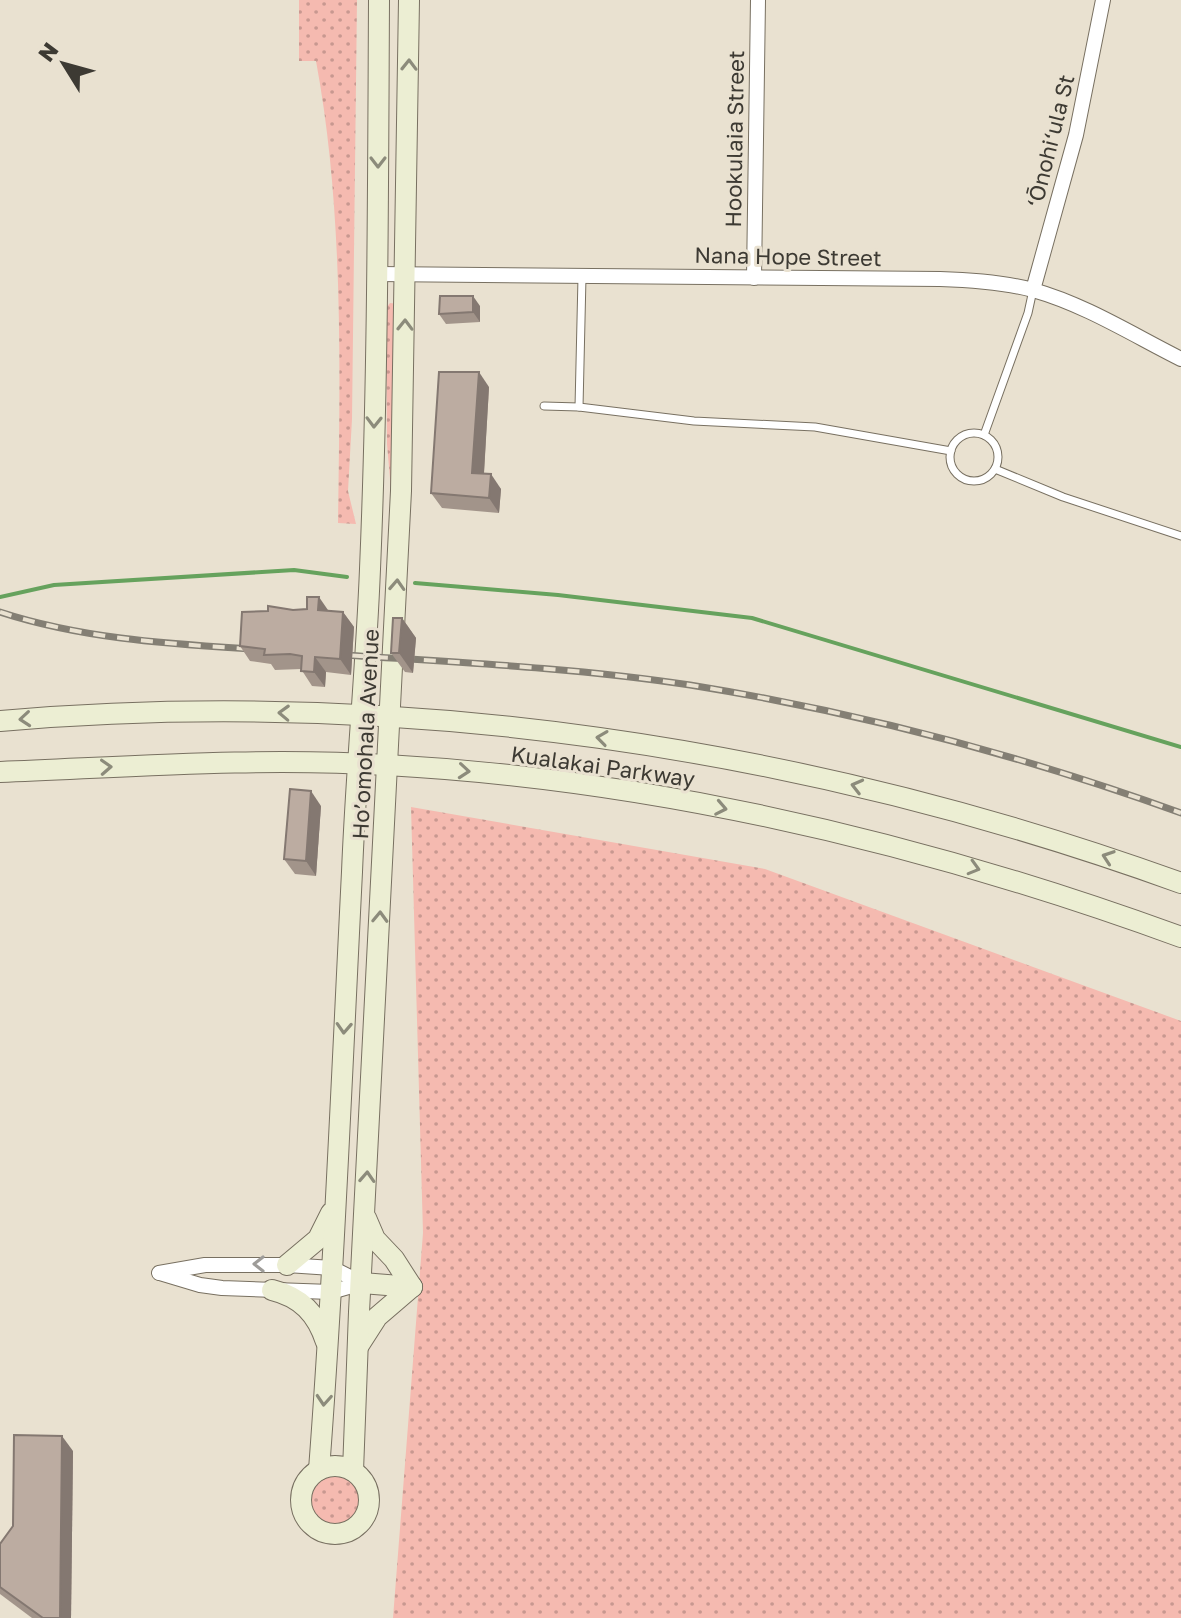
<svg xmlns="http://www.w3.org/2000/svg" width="1181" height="1618" viewBox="0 0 1181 1618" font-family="'Golos Text',sans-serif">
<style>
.grass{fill:url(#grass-dots)}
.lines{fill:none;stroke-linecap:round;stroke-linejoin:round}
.stream{stroke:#66a25d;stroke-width:4}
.service-casing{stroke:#787061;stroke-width:9}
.minor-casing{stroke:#787061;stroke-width:16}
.secondary-casing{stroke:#787061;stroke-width:22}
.service{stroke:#fff;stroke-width:7}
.minor{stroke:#fff;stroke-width:14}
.secondary{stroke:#eceed3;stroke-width:20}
.rail-casing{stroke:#847f74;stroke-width:7}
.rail{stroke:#e9e1d0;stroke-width:4;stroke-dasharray:12;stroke-linecap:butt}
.wall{fill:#a2948a}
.shaded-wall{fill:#847871}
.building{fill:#bcaca1;stroke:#847871;stroke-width:2}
.oneway{stroke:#8c8b7b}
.oneway2{stroke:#9e9c99}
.labels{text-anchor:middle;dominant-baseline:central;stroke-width:6;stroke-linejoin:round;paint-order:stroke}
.street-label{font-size:22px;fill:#3d3a33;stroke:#e9e1d0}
</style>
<defs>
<pattern id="grass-dots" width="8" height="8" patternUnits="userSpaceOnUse" patternTransform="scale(2)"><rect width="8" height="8" fill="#f5bab0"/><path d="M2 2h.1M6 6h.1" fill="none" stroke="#c89890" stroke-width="1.8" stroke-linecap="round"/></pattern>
</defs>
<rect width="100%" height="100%" fill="#e9e1d0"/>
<!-- grass -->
<g class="grass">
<path d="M299 0H357L352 419 348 491 356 524 338 523C340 372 344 211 316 61H299Z"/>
<polygon points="390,303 399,304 396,489 391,490 387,444 386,308"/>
<polygon points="411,807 765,869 1181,1021 1181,1618 393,1618 423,1233"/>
<circle cx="335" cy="1500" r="29"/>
</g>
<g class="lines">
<!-- stream -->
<g class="stream">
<polyline points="415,583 558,595 752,618 1181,747"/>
<polyline points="0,597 54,585 294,570 347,577"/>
</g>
<!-- service casing -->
<g class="service-casing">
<g id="service">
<polyline points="544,406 579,407 694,421 815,427 951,451"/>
<polyline points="579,407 582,277"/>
<circle cx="974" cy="457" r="24"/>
<polyline points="984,435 1028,313 1033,290"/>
<polyline points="995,469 1063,497 1181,536"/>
</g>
</g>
<!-- minor casing -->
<g class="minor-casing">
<g id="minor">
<path d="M377 274 940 279C971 280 1003 282 1033 290 1086 305 1133 335 1181 359"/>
<polyline points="754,278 758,0"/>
<polyline points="1033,290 1076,135 1103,0"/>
<polyline points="159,1273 205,1265 287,1265 332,1268 362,1283"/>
<polyline points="160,1273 200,1285 222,1288 331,1292 362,1283"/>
</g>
</g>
<!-- secondary casing -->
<g class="secondary-casing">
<g id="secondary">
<path d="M0 721C399 686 805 747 1181 883"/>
<path d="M0 772C128 767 258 757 387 765 658 780 926 844 1181 937"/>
<polyline points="366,1218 375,1239 394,1259 412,1287"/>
<polyline points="287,1265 318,1239 331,1213"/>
<polyline points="362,1283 412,1287"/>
<path d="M272 1290C301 1297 317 1314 326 1342"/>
<polyline points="359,1345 377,1317 412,1287"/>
<circle cx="335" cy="1500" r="34"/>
<path d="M319 1470C334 1271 342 1071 352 872 356 771 366 670 370 569 378 380 378 190 379 0"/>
<polyline points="353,1471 359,1312 401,491 409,0"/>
</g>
</g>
<!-- service -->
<use href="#service" class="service"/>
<!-- minor -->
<use href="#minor" class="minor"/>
<!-- secondary -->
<use href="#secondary" class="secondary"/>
<!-- rail casing -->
<g class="rail-casing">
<g id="rail">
<path d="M0 612C86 640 176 644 265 650"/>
<path d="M328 654C449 662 571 667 690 685 858 712 1021 755 1181 813"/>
</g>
</g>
<!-- rail -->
<use href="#rail" class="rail"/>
</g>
<!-- wall -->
<g class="wall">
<polygon points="480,306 480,322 446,324 439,314"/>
<polygon points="489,387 484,474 501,489 499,513 442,508 431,493"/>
<polygon points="307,609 343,612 354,627 351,675 326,672 325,687 312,686 301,669 275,670 271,664 250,661 240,646 293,610"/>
<polygon points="402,618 416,638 413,673 405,672 391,653"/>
<polygon points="321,806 316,876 295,874 284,859"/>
<polygon points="73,1451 71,1618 32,1618 0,1594 0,1544"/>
</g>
<!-- shaded-wall -->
<g class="shaded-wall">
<polygon points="473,296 480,306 480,322 473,312"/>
<polygon points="479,372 489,387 483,488 472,473"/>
<polygon points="491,474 501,489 499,513 489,498"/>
<polygon points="319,597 330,613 318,610"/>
<polygon points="343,612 354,627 351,675 340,659"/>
<polygon points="402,618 416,638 413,673 399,653"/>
<polygon points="315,657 326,672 325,687 314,672"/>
<polygon points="311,791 321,806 316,876 306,861"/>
<polygon points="62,1436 73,1451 71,1618 60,1618"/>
</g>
<!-- building -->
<g class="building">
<polygon points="440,296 473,296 473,312 439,314"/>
<polygon points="439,372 479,372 472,473 491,474 489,498 431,493"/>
<polygon points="307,597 319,597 318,610 343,612 340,659 315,657 314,672 301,671 302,656 290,654 264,655 265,649 240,646 242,612 268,611 268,606 293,610 307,609"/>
<polygon points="393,618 402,618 399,653 391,653"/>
<polygon points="290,789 311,791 306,861 284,859"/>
<polygon points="14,1435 62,1436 60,1618 43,1618 0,1587 0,1544 13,1526"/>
</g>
<!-- one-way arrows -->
<defs><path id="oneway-chevron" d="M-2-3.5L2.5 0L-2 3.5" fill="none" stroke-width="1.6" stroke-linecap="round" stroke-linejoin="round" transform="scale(2)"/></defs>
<g class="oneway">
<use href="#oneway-chevron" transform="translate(409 65) rotate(-89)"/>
<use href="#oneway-chevron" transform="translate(378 162) rotate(90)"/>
<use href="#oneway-chevron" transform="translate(405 325) rotate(-89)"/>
<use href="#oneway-chevron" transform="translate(374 422) rotate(91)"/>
<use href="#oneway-chevron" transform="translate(397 585) rotate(-87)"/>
<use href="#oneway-chevron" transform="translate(284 713) rotate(-178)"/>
<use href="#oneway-chevron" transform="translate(25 719) rotate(175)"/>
<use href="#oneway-chevron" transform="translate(602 738) rotate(-172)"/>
<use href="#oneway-chevron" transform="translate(106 767) rotate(-3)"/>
<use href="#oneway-chevron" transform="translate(464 771) rotate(5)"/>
<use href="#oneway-chevron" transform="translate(857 786) rotate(-166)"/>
<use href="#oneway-chevron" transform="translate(721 808) rotate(11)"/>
<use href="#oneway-chevron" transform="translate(1108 857) rotate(-161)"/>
<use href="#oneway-chevron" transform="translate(974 868) rotate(16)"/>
<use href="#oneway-chevron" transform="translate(380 917) rotate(-88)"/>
<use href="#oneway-chevron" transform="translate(344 1028) rotate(93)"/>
<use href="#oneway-chevron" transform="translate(367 1177) rotate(-87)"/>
<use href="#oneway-chevron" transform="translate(324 1400) rotate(94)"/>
</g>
<use class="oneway2" href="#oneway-chevron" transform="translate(259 1264) rotate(-180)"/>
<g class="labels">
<!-- street labels -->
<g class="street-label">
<text transform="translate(734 139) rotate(-89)">Hookulaia Street</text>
<text transform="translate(1050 141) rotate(-76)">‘Ōnohi‘ula St</text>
<text transform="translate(788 256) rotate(1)">Nana Hope Street</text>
<text transform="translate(365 734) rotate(-87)">Ho’omohala Avenue</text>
<text transform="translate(603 766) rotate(8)">Kualakai Parkway</text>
</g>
</g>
<!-- north arrow -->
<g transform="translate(64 64) rotate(307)" stroke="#e9e1d0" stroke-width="6" paint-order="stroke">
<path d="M0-6L14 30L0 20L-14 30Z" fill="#3d3a33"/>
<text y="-12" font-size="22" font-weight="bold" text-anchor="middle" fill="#3d3a33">N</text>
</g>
</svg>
